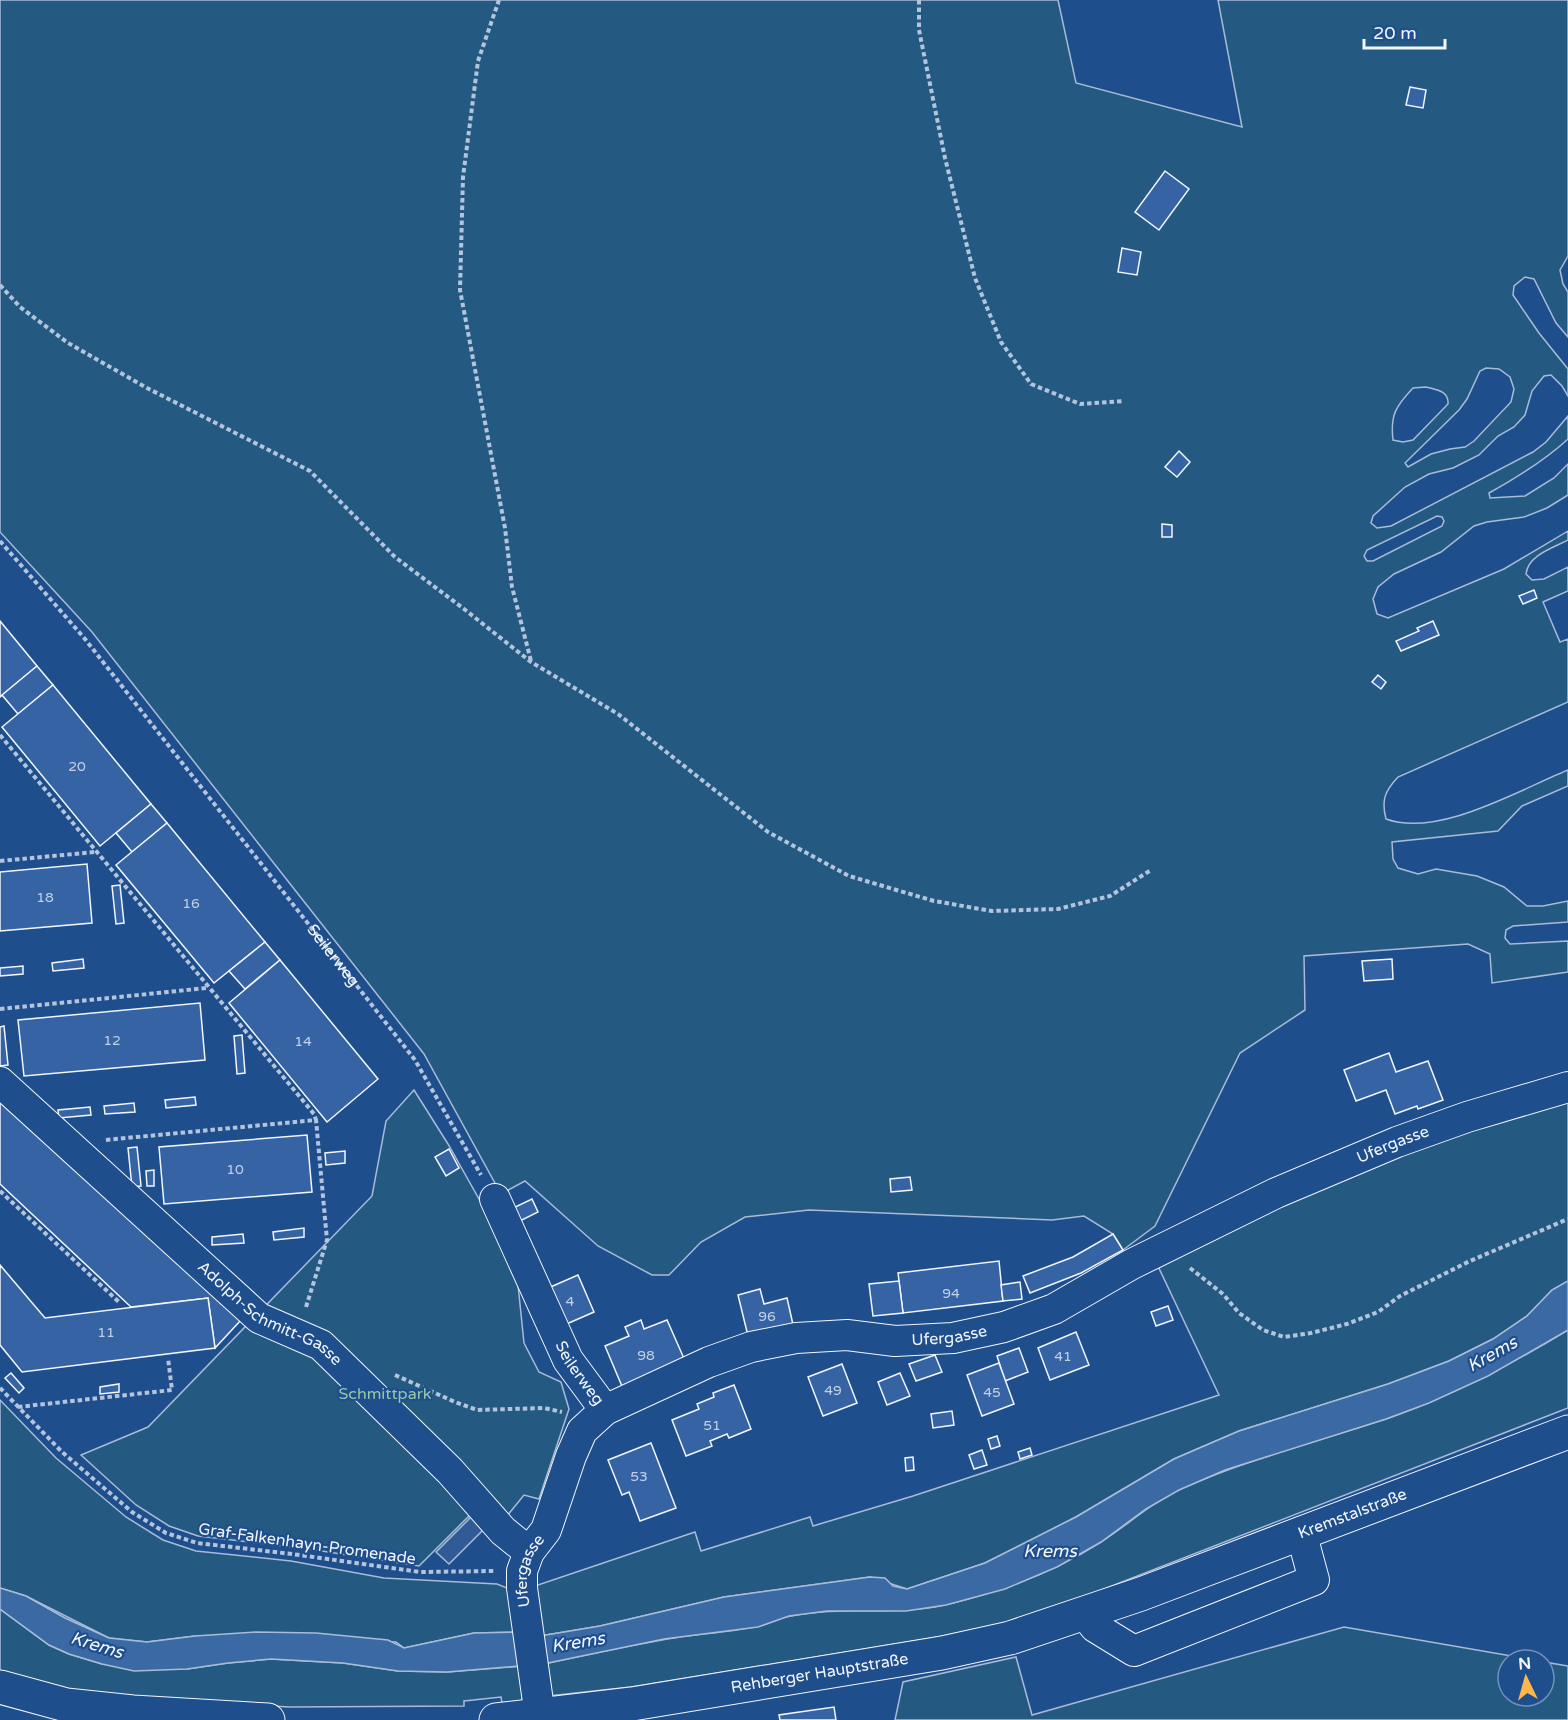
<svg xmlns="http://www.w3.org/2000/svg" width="1568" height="1720" viewBox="0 0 1568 1720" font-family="'Varela Round',sans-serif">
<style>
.green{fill:#245a82;stroke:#a8bbd7;stroke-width:1.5;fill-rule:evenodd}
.parking{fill:#305b95;stroke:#a8bbd7;stroke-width:1.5}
.water{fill:#3b69a3;stroke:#a8bbd7;stroke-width:1.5}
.building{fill:#3563a3;stroke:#f2f6ff;stroke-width:1.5}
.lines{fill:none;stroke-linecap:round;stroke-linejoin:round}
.minor-casing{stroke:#f2f6ff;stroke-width:32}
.major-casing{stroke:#f2f6ff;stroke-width:35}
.path{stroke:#b3c4dc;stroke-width:4;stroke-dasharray:4.5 3;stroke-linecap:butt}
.minor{stroke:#1f4e8c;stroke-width:30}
.major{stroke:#1f4e8c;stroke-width:33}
.labels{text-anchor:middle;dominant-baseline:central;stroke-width:4.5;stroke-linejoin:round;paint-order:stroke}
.number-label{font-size:14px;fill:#c3d1e8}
.street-label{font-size:16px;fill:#f2f6ff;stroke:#1f4e8c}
.park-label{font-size:16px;fill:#97c8a6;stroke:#1f4e8c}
.water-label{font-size:18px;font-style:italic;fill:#f2f6ff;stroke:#1f4e8c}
</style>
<rect width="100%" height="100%" fill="#1f4e8c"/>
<!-- green -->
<g class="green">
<path d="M0 0H1058L1076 83 1242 127 1218 0H1568V256L1560 270 1563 284 1568 292V337L1556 323 1534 279 1525 277 1514 286 1513 295 1539 333 1568 369V396L1562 386 1551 375 1544 376 1532 391 1525 415 1514 427 1498 436 1479 455 1453 468 1429 474 1405 487 1373 516 1371 523 1377 528 1391 526 1533 452 1546 442 1568 416V439C1544 461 1518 477 1489 493L1490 498 1525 496 1554 478 1568 464V495L1547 508 1524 517 1487 522 1474 526 1441 552 1394 574 1378 587 1373 599 1377 614 1388 618 1504 569 1568 531V540C1553 548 1528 555 1526 574L1532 580 1544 579 1568 567V591L1543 602 1560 642 1568 639V702L1398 777C1385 791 1381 800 1386 819 1438 838 1519 790 1568 770V786L1522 806 1498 831 1392 842 1393 859 1398 868 1418 874 1436 869 1477 876 1504 887 1527 906H1543L1568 901V922L1513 926 1506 930 1505 938 1510 944 1568 941V972L1492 983 1490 954 1468 944 1304 956 1305 1010 1240 1053 1155 1226 1123 1250 1113 1234 1084 1216 1052 1220 809 1210 745 1217 701 1242 669 1275H652L598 1246 525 1181 501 1194 424 1054 92 632 0 532ZM1486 368 1499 369 1510 377 1514 389 1511 402 1474 441 1465 447 1450 449 1431 454 1408 467 1405 463 1459 410 1467 399 1480 371ZM1426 387C1437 390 1449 391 1448 404L1413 440 1403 442 1393 440C1390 415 1396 406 1413 388ZM1437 516 1442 517 1444 521 1442 526 1373 561H1367L1364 556 1367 550Z"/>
<polygon points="414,1090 448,1144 488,1215 517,1275 524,1343 539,1372 561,1382 569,1409 539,1499 524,1495 507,1516 487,1498 419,1566 302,1548 198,1536 169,1526 136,1505 81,1455 148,1427 372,1196 386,1121"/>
<polygon points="1568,1098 1568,1281 1552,1290 1527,1316 1493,1339 1449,1361 1388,1384 1239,1431 1174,1459 1076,1517 985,1563 907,1589 870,1577 724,1597 600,1626 540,1636 532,1587 695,1532 701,1551 810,1517 813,1526 913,1496 1219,1395 1156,1262 1399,1153"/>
<path d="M1568 1330V1408L1081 1598 1006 1623 938 1637 631 1687 548 1696 543 1664C583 1656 622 1647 662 1640 692 1634 724 1633 754 1627 767 1625 778 1618 791 1616 843 1605 897 1617 949 1604 1003 1591 1054 1572 1101 1542 1129 1524 1153 1501 1183 1488 1249 1459 1318 1441 1386 1419 1450 1397 1510 1365 1568 1330Z"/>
<polygon points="0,1400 56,1458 126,1517 163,1540 196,1551 291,1561 384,1578 497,1584 512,1590 518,1632 474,1633 404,1648 396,1642 195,1636 147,1642 109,1638 26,1596 0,1588"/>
<polygon points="0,1609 49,1645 69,1654 102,1664 187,1669 228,1663 271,1659 343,1663 398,1671 447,1672 523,1666 527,1700 502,1703 501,1697 464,1701 464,1706 289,1707 134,1698 68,1690 11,1676 0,1670"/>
<polygon points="1344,1627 1534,1660 1508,1660 1508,1696 1544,1696 1544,1662 1568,1666 1568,1720 895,1720 903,1682 1016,1657 1032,1715"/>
</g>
<!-- parking -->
<polygon class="parking" points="473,1515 486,1527 449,1564 436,1552"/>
<!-- water -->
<polygon class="water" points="1568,1281 1568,1330 1488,1376 1429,1403 1386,1419 1225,1470 1179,1490 1146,1509 1101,1542 1057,1567 1005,1589 946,1605 906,1611 827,1611 789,1616 758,1627 664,1639 543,1664 447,1672 398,1671 343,1663 271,1659 228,1663 187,1669 134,1671 102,1664 69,1654 49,1645 0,1609 0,1588 26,1596 65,1618 109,1638 147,1642 195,1636 256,1632 316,1633 388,1640 404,1648 474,1633 518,1632 540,1636 600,1626 724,1597 870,1577 885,1578 893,1586 907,1589 985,1563 1076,1517 1174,1459 1239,1431 1388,1384 1449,1361 1493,1339 1527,1316 1552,1290"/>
<!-- building -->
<g class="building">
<polygon points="1410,87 1426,90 1423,108 1406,105"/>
<polygon points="1165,171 1189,189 1159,230 1135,212"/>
<polygon points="1122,248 1141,252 1137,275 1118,272"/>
<polygon points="1179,451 1190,462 1177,477 1165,467"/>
<polygon points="1162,524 1172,525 1172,537 1162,537"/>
<polygon points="1534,590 1537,598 1523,604 1519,596"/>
<polygon points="0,621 37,666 0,697"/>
<polygon points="1433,621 1439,635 1401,651 1396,641 1419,631 1417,628"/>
<polygon points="37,666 53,685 18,714 2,695"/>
<polygon points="1378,675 1386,682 1381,689 1372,682"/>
<polygon points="53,685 151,804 100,846 2,727"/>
<polygon points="151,804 167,823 132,852 116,833"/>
<polygon points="167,823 265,942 214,983 116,865"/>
<polygon points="87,864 92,923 0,931 0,872"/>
<polygon points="120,885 124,923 116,924 112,886"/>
<polygon points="265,942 280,960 245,989 229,971"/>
<polygon points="83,959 84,968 53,971 52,963"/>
<polygon points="1392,959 1393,979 1364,981 1362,961"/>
<polygon points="280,960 378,1079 327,1122 229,1003"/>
<polygon points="23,966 23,974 0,976 0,968"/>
<polygon points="200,1003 205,1060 24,1076 18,1020"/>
<polygon points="4,1026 8,1065 0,1066 0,1027"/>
<polygon points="242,1035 245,1073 237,1074 234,1036"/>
<polygon points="1389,1053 1396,1072 1428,1061 1443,1100 1418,1109 1417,1106 1395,1114 1386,1090 1356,1101 1344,1070"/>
<polygon points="195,1097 196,1105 166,1108 165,1100"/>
<polygon points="0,1101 241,1320 215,1348 208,1298 131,1307 0,1184"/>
<polygon points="134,1103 135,1112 105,1114 104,1106"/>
<polygon points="90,1107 91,1115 59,1118 58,1110"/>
<polygon points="307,1135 312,1192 164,1204 159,1147"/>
<polygon points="137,1147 141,1186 132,1187 128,1148"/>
<polygon points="449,1149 459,1168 446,1176 435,1157"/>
<polygon points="345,1151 345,1163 326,1165 325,1153"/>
<polygon points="154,1170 154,1186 147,1186 146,1171"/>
<polygon points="910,1177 912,1190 891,1192 890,1179"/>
<polygon points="532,1199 538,1212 518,1222 511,1209"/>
<polygon points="304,1228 304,1237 274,1240 273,1232"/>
<polygon points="243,1234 244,1243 212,1245 212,1237"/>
<polygon points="1113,1234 1123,1250 1081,1273 1030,1293 1023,1276 1073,1257"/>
<polygon points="999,1261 1003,1301 903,1313 898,1273"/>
<polygon points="0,1265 45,1318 208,1298 215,1348 22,1372 0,1345"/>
<polygon points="578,1275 594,1312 562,1326 546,1289"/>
<polygon points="899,1281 903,1313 873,1316 869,1284"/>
<polygon points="1020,1282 1022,1299 1003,1301 1001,1285"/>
<polygon points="760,1289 764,1304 787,1298 794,1329 749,1340 738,1295"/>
<polygon points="1168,1306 1173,1320 1156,1326 1151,1312"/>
<polygon points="641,1320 644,1329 667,1320 686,1363 624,1391 605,1346 629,1336 625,1327"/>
<polygon points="1076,1332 1089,1365 1050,1380 1038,1348"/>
<polygon points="1019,1348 1028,1372 1005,1381 997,1356"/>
<polygon points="935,1355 942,1372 916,1381 909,1364"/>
<polygon points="999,1363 1014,1404 982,1416 967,1375"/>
<polygon points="842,1364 857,1403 823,1416 808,1377"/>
<polygon points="11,1373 24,1388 19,1393 5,1378"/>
<polygon points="900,1373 910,1396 887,1405 878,1382"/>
<polygon points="119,1384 119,1392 100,1394 100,1387"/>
<polygon points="734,1385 751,1429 729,1438 727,1434 710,1441 712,1446 686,1456 672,1420 699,1409 697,1404 714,1397 713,1393"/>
<polygon points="952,1411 954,1425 933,1428 931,1414"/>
<polygon points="997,1436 1000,1446 991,1449 988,1439"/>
<polygon points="651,1443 676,1508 640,1521 629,1492 622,1495 608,1460"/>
<polygon points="1030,1448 1032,1455 1020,1459 1018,1452"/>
<polygon points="982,1450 987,1465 974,1469 969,1455"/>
<polygon points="913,1457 914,1470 906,1471 905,1458"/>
<polygon points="834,1707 836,1720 780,1720 779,1715"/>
</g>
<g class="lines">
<!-- minor casing -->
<g class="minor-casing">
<g id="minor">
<path id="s2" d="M0 1082 259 1318 321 1345 450 1471 503 1531 529 1552"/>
<path id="s3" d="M495 1199 568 1360 605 1410"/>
<polyline points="1085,1614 1095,1627 1134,1651 1314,1580 1301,1532"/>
<path id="s4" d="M540 1716 522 1588V1571L529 1552 546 1530 571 1456 582 1431 605 1410 709 1362 751 1347 796 1338 847 1335 895 1341 953 1338 1004 1327 1054 1309 1132 1264 1276 1193 1397 1142 1467 1117 1568 1087"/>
</g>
</g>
<!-- major casing -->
<g class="major-casing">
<g id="major">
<polyline points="0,1687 66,1705 133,1712 268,1720"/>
<path id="s5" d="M496 1720 632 1704 942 1653 1010 1638 1141 1594 1568 1432"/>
</g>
</g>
<!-- path -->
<g class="path">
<polyline points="499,0 478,61 463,177 460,290 505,528 512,587 531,661"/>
<polyline points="919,0 919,30 945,158 975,278 1001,342 1031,384 1080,404 1124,401"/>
<polyline points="0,285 20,307 68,343 147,388 310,471 395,557 464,609 531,662 618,714 768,832 849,876 934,901 992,911 1058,909 1110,896 1151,870"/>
<path id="s1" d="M0 541 85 639 415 1060 481 1175"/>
<polyline points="0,735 314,1114 316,1120 105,1140"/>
<polyline points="0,861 95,852"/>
<polyline points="0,1009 207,988"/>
<polyline points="0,1191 120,1303"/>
<polyline points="1190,1268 1223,1294 1239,1313 1263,1330 1284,1337 1311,1333 1347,1324 1378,1312 1400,1296 1470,1261 1568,1219"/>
<polyline points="306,1307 327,1240 316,1120"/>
<polyline points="395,1375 455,1402 477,1410 544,1408 562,1412"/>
<polyline points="0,1388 62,1452 132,1512 166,1533 197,1543 292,1554 420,1572 495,1571"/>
<polyline points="18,1407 172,1390 168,1358"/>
</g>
<!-- minor -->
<use href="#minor" class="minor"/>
<!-- major -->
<use href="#major" class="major"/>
</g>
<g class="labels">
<!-- number labels -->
<g class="number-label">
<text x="77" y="766">20</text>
<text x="45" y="897">18</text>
<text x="191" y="903">16</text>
<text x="112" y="1040">12</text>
<text x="303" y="1041">14</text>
<text x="235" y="1169">10</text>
<text x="951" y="1293">94</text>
<text x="570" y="1301">4</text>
<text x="767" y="1316">96</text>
<text x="106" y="1332">11</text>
<text x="646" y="1355">98</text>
<text x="1063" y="1356">41</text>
<text x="833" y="1390">49</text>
<text x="992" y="1392">45</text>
<text x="712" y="1425">51</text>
<text x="639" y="1476">53</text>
</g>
<!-- street labels -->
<g class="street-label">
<text stroke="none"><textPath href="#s1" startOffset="532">Seilerweg</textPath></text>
<text stroke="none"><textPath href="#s4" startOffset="1176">Ufergasse</textPath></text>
<text stroke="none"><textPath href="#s2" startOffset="357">Adolph-Schmitt-Gasse</textPath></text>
<text stroke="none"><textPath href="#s4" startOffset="690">Ufergasse</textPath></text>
<text stroke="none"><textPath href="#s3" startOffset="194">Seilerweg</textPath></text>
<text stroke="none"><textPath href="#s5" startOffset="885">Kremstalstraße</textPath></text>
<text transform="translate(307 1544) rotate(8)">Graf-Falkenhayn-Promenade</text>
<text stroke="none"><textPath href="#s4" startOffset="148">Ufergasse</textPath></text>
<text stroke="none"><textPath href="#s5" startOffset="327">Rehberger Hauptstraße</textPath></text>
</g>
<!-- park labels -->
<g class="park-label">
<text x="385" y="1394">Schmittpark</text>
</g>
<!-- water labels -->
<g class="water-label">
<text transform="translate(1492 1354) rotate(-29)">Krems</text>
<text x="1050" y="1551">Krems</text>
<text transform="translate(578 1642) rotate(-9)">Krems</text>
<text transform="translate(97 1645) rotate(17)">Krems</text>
</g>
</g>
<!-- north arrow -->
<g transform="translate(1526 1678) rotate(355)"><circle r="28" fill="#1f4e8c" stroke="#7391ba" stroke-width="1.5"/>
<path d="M0-4.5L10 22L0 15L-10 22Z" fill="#ffb74d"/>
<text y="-9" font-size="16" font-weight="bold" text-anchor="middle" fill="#f2f6ff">N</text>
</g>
<!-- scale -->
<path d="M1364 39v9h81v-9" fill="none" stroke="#f2f6ff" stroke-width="3"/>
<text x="1373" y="39" font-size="18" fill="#f2f6ff" stroke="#1f4e8c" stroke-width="4.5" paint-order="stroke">20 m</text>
</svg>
